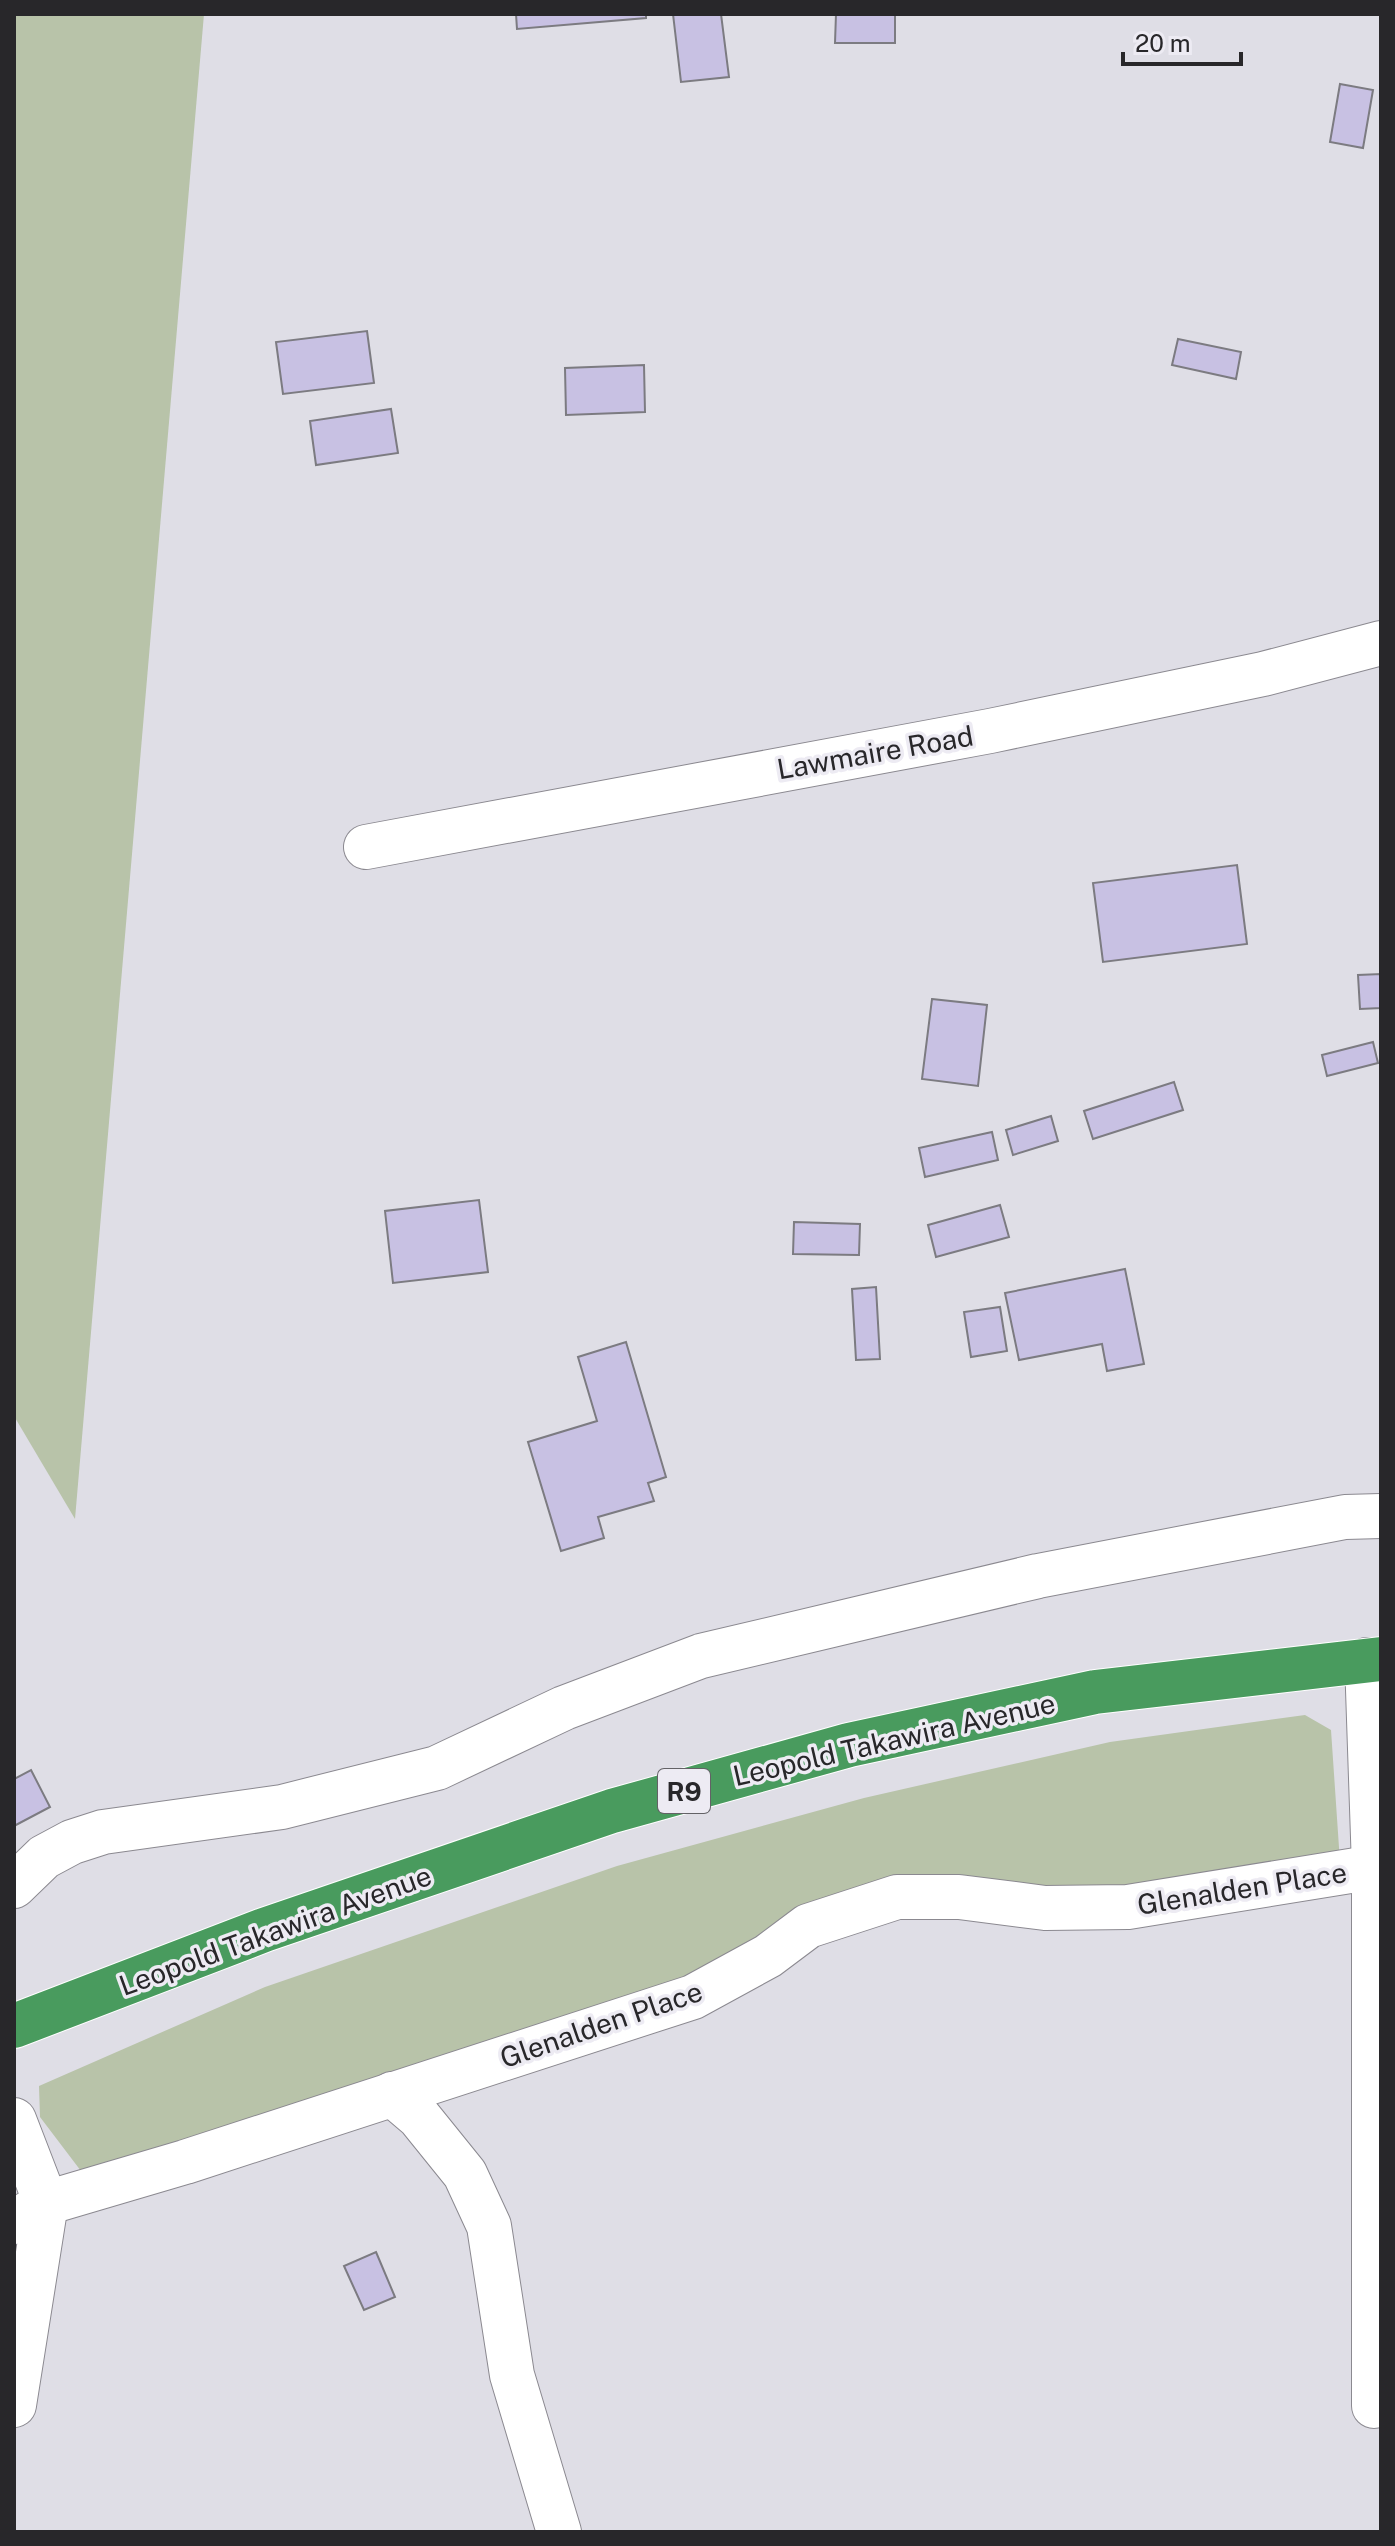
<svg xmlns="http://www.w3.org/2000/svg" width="1395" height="2546" viewBox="0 0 1395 2546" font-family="'Public Sans',sans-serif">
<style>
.green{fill:#b8c3a9}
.building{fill:#c8c1e3;stroke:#7c7b81;stroke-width:2}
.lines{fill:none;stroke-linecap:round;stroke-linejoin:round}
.minor-casing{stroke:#8b8990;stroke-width:46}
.highway-casing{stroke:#fff;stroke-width:46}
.minor{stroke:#fff;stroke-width:44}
.highway{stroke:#499b5e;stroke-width:44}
.labels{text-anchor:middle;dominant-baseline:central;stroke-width:7;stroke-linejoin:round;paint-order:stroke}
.shield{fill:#edebf3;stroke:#636266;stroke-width:2}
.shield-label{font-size:26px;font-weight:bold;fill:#28272a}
.street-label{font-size:28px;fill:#28272a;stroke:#edebf3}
</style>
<rect width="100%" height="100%" fill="#dfdee6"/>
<!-- green -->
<g class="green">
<polygon points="14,14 204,14 75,1519 14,1416"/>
<polygon points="1305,1715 1331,1730 1340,1862 1119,1896 969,1889 682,1985 84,2175 40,2117 39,2086 265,1987 617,1866 864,1798 1110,1742"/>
</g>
<!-- building -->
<g class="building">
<polygon points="516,14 646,14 646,18 517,29"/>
<polygon points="673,14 721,14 729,77 681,82"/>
<polygon points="836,14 895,14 895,43 835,43"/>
<polygon points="1340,84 1373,90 1363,148 1330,142"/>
<polygon points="367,331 374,383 283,394 276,342"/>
<polygon points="1178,339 1241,352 1236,379 1172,365"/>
<polygon points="644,365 645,412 566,415 565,368"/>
<polygon points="391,409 398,453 316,465 310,421"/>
<polygon points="1237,865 1247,944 1103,962 1093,883"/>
<polygon points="1381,974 1381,1008 1360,1009 1358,975"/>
<polygon points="932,999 987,1005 978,1086 922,1079"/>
<polygon points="1373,1042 1378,1063 1327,1076 1322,1055"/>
<polygon points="1174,1082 1183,1110 1093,1139 1084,1111"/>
<polygon points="1051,1116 1058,1141 1013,1155 1006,1130"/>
<polygon points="992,1132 998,1160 925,1177 919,1148"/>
<polygon points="479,1200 488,1272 393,1283 385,1211"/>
<polygon points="1000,1205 1009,1237 936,1257 928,1225"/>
<polygon points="794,1222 860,1224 859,1255 793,1254"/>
<polygon points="1125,1269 1144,1364 1107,1371 1102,1344 1019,1360 1005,1293"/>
<polygon points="876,1287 880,1359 856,1360 852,1289"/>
<polygon points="1000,1307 1007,1351 971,1357 964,1312"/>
<polygon points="626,1342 666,1477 648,1483 654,1501 598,1517 604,1538 561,1551 528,1442 597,1421 578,1357"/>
<polygon points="31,1770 50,1807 14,1826 14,1779"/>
<polygon points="376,2252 395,2297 364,2310 344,2266"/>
</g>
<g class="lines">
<!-- minor casing -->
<g class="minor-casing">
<g id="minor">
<polyline points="366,847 990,731 1263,674 1381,643"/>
<polyline points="1367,1660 1374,1867 1374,2406"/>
<polyline points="14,1886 44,1857 72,1842 103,1832 282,1807 437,1768 564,1708 701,1656 1038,1576 1345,1517 1381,1516"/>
<polyline points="392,2094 419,2117 465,2174 489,2226 512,2375 559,2532"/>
<polyline points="14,2120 46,2203 14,2405"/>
<polyline points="14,2222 46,2203 185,2162 693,1997 768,1956 808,1926 897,1897 959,1897 1045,1908 1128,1907 1381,1866"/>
</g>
</g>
<!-- highway casing -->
<g class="highway-casing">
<polyline id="highway" points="14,2026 264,1930 612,1811 849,1745 1095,1692 1381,1659"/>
</g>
<!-- minor -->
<use href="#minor" class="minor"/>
<!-- highway -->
<use href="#highway" class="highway"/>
</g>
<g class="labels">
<!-- shield labels -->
<rect class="shield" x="658" y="1769" width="52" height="44" rx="6"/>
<g class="shield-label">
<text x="684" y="1791">R9</text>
</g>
<!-- street labels -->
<g class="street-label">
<text transform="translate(875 752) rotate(-10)">Lawmaire Road</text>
<text transform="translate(894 1739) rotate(-13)">Leopold Takawira Avenue</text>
<text transform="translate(1242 1888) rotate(-9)">Glenalden Place</text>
<text transform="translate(275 1930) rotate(-20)">Leopold Takawira Avenue</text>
<text transform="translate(601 2024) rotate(-19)">Glenalden Place</text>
</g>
</g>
<!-- border -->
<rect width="1395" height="2546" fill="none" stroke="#28272a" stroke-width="32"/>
<!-- scale -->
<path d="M1123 52v12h118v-12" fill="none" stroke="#28272a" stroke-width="4"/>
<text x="1135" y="52" font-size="24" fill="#28272a" stroke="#edebf3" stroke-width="6" paint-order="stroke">20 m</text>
</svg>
